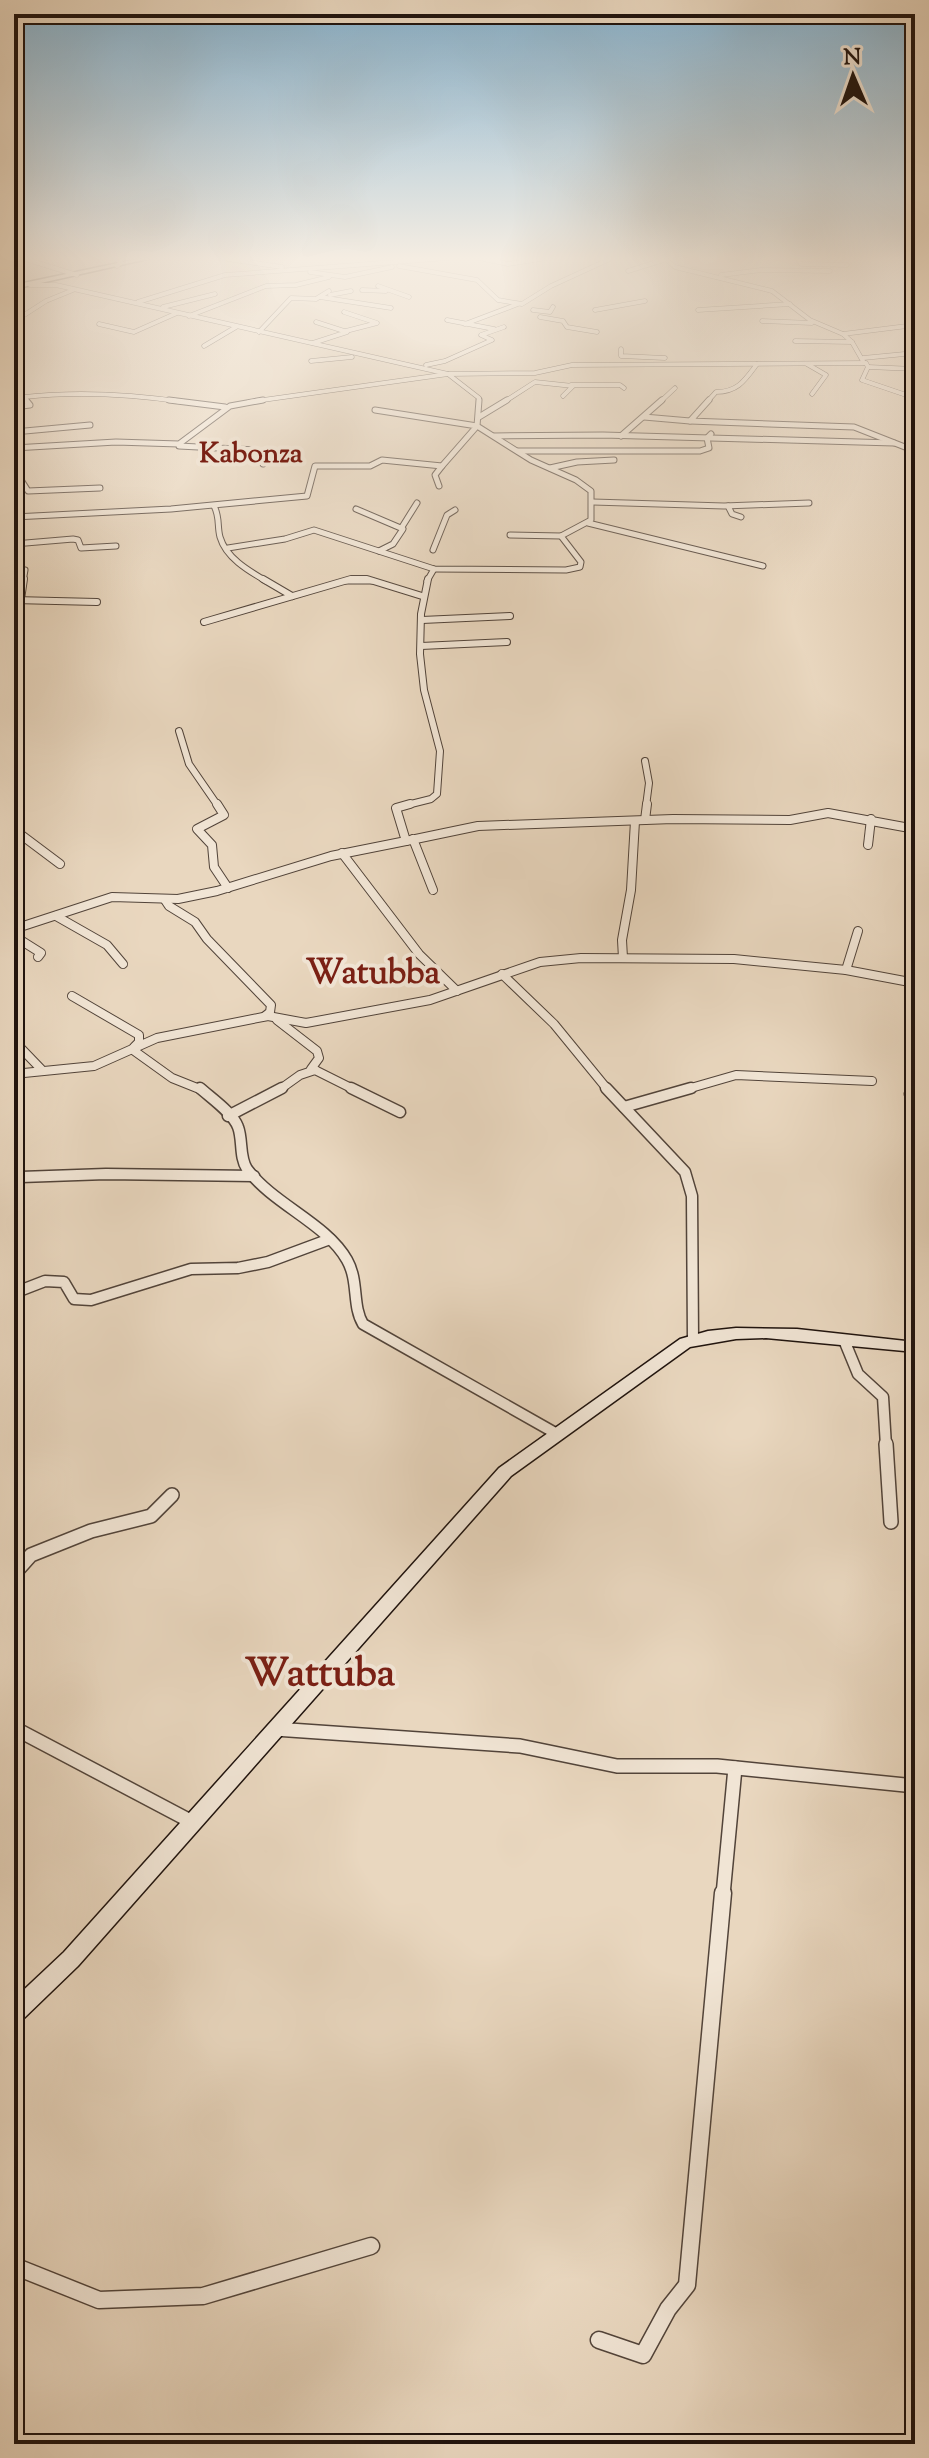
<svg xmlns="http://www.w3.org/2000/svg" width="929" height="2458" viewBox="0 0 929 2458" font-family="'Sorts Mill Goudy',serif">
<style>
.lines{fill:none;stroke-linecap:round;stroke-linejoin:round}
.street-far6-casing{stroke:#52443a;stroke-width:5}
.street-far5-casing{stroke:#52443a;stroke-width:7}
.street-far4-casing{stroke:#52443a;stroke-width:8}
.street-far3-casing{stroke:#52443a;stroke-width:10}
.street-far2-casing{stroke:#52443a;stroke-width:13}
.street-far1-casing{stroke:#52443a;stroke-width:16}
.street-casing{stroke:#52443a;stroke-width:19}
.secondary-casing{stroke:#1f130e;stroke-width:3}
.primary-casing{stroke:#1f130e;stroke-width:3}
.street-far6{stroke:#f1e5d5;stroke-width:4}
.street-far5{stroke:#f1e5d5;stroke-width:5}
.street-far4{stroke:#f1e5d5;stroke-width:6}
.street-far3{stroke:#f1e5d5;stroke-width:8}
.street-far2{stroke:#f1e5d5;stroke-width:10}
.street-far1{stroke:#f1e5d5;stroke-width:13}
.street{stroke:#f1e5d5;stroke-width:16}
.secondary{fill:#f1e5d5;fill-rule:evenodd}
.primary{fill:#e9d7bf;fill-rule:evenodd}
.labels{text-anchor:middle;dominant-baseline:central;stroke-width:8;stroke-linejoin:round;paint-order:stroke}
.far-quarter-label{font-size:28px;font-weight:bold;fill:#7a1f14;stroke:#f1e5d5}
.quarter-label{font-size:34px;font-weight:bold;fill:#7a1f14;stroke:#f1e5d5}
.near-quarter-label{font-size:40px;font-weight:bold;fill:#7a1f14;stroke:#f1e5d5}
</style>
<rect width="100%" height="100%" fill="#e9d7bf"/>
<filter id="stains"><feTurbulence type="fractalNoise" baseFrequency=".0025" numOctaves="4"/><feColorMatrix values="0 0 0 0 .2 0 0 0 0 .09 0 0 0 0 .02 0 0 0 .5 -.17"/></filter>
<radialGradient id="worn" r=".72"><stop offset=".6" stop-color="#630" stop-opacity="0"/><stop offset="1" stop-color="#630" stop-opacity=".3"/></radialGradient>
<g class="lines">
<!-- street-far6 casing -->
<g class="street-far6-casing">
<g id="street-far6">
<polyline points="22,258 77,275"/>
<polyline points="114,258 121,262 117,266"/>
<polyline points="221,258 282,267"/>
<polyline points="479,258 508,264 547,258"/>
<polyline points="797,258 801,264 847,265"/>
<polyline points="667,260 675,267 772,291 810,320 843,334 852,342 864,363"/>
<polyline points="399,266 477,280 498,300 522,304 551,286 612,258"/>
<polyline points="628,271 670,258"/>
<polyline points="310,272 345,277 392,267"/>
<polyline points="721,275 761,270 830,271"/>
<polyline points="30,285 56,285 448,374 479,398 479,402"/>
<polyline points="378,286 409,297"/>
<polyline points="362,290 386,291"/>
<polyline points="330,295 351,291"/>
<polyline points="320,297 391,308"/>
<polyline points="138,302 225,275 448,258"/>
<polyline points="163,307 215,294"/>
<polyline points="533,310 550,312 553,307"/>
<polyline points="595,310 645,301"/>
<polyline points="698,310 790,304"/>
<polyline points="344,312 377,323 346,331"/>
<polyline points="189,316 266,286 296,285 329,277"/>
<polyline points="540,317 563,321 567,327 597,332"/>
<polyline points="18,319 46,301 73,290"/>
<polyline points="447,320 494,329"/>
<polyline points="762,321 812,323"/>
<polyline points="99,324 134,332 177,313"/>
<polyline points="465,324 518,304"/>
<polyline points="259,332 291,298 316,299 329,291"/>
<polyline points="843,334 915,325"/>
<polyline points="795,341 852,342"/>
<polyline points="313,343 347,332 316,322"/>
<polyline points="204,346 236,327"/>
<polyline points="621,349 621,356 665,358"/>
<polyline points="863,358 915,353"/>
<polyline points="311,361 352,357"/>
<polyline points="807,364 826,375 812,394"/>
<polyline points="426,365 445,361 492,340 481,335 504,327"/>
<polyline points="868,367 915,369"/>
<polyline points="571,385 620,385 624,388"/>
<polyline points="563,396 573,386"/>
<path d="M27 402 24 397C79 391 130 394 184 402"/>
<polyline points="249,402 448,374 535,373 572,365 866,363 868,367 862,380 915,398"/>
<polyline points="504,402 535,382 573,386"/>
<polyline points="660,402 675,388"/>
<path d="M707 402 716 392C738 392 745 380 757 364"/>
</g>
</g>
<!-- street-far5 casing -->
<g class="street-far5-casing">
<g id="street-far5">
<polyline points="169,400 225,407"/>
<polyline points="709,400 690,421 854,427 915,451"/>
<polyline points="14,407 30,405 26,400"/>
<polyline points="479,417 507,400"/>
<polyline points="644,417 690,421"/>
<polyline points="14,432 90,425"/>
<polyline points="494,436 603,435 894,443"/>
<polyline points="621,436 662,400"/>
<polyline points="179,446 256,450 262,454 263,464"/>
<polyline points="14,448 116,442 179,444 230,406 263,400"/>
<polyline points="518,451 700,451 709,448 707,438 711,434"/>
<polyline points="550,468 577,462 614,460"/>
<polyline points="14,469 28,491 100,488"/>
<polyline points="439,486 435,475 442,466"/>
<polyline points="593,502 724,506 809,503"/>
<path d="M214 506C220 517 217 526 220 537 226 558 249 571 266 581"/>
<polyline points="728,506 732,514 741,517"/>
<polyline points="356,509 403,529 393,544 379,551"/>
<polyline points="14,517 171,509 307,496 315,466 370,466 382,460 442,466 477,426 375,410"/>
<polyline points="588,523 763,566"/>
<polyline points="402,527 417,503"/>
<polyline points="510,535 561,536"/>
<polyline points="14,544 73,539 78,540 81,548 116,546"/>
<polyline points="228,548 285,539 314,530 434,569 566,570 580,567 581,562 561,536 591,520 591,491 576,480 531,460 477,426 479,400"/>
<polyline points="433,550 447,515 455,510"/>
<polyline points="14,568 25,570 23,581"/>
<polyline points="345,581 373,581"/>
<polyline points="427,581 434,569"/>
</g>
</g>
<!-- street-far4 casing -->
<g class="street-far4-casing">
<g id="street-far4">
<polyline points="263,579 292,596"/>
<polyline points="14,600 97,602"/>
<polyline points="14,617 20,606 24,579"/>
<polyline points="422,620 510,616"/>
<polyline points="204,622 351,579 367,579 422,596"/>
<polyline points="421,646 507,642"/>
<polyline points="179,731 189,764 218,806"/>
<polyline points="645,761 649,783 646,806"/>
<polyline points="403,806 431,799 437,794 440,751 424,690 420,654 421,614 428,579"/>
</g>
</g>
<!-- street-far3 casing -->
<g class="street-far3-casing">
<g id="street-far3">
<polyline points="217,804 224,815 197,829 212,845 214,867 228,888"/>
<polyline points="645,820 647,804"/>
<polyline points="20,834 60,864"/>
<polyline points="413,839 433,890"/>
<polyline points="406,841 478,826 673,819 790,820 828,813 915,829"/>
<polyline points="868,845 871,819"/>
<polyline points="342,853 419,954 457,991"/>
<polyline points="165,900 169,906 195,922 207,939 271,1005 270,1012 265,1016"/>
<polyline points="56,916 107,945 123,964"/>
<polyline points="14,929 112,897 178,899 217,891 331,856 406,841 396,808 410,804"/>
<polyline points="14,936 41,953 38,957"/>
<polyline points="623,958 622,940 631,890 635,821"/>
<polyline points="846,970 858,931"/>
<polyline points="502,974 554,1024 608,1090"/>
<polyline points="72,996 139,1035 139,1042 134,1047"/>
<polyline points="277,1020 317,1051 319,1058 311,1069 315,1070"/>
<polyline points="14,1041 41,1069"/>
<polyline points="133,1050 172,1078 202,1090"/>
<polyline points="14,1074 94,1066 157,1038 268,1016 306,1023 430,1000 540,962 581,958 734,959 846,970 915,983"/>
<polyline points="279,1090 300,1075 315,1070 355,1090"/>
<polyline points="684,1090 736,1075 872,1081"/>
<polyline points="913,1090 915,1086"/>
</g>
</g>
<!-- street-far2 casing -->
<g class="street-far2-casing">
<g id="street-far2">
<path d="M200 1088C211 1098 233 1113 238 1127 243 1140 239 1157 247 1169 274 1205 326 1223 347 1260 359 1281 352 1306 363 1324L557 1434"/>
<polyline points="351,1088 400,1112"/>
<polyline points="606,1088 685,1172 692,1196 693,1340"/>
<polyline points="910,1094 914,1088"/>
<polyline points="624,1107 691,1088"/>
<polyline points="228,1116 282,1088"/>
<polyline points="14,1174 21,1177 106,1174 254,1176"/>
<polyline points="14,1293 45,1281 64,1282 74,1299 91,1300 191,1269 238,1268 268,1262 330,1239"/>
<polyline points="844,1340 858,1374 883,1397 886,1446"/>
</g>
</g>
<!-- street-far1 casing -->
<g class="street-far1-casing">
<g id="street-far1">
<polyline points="886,1444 891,1522"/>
<polyline points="14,1574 31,1555 91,1531 151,1516 172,1495"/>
<polyline points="14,1728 194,1823"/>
<polyline points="275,1729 520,1746 617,1766 717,1766 915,1786"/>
<polyline points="723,1895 735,1768"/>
</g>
</g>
<!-- street casing -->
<g class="street-casing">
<g id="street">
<polyline points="14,2266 99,2300 203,2296 371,2246"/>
<polyline points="599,2340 643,2355 668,2309 687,2285 723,1893"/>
</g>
</g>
<!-- secondary casing -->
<g class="secondary-casing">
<g id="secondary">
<polygon points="142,258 152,258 14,289 14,285"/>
<polygon points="736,1328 797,1329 915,1342 915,1352 766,1338 736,1339 690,1347 511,1476 78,1966 21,2021 14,2025 14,1999 64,1952 499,1468 680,1339 708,1331"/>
</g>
</g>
<!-- primary casing -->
<g class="primary-casing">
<polygon id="primary" points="14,482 18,484 21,507 14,515"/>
</g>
<!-- street-far6 -->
<use href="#street-far6" class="street-far6"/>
<!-- street-far5 -->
<use href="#street-far5" class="street-far5"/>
<!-- street-far4 -->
<use href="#street-far4" class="street-far4"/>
<!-- street-far3 -->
<use href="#street-far3" class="street-far3"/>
<!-- street-far2 -->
<use href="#street-far2" class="street-far2"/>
<!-- street-far1 -->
<use href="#street-far1" class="street-far1"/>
<!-- street -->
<use href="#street" class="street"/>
<!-- secondary -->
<use href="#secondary" class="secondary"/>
<!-- primary -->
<use href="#primary" class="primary"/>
</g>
<!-- sky -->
<linearGradient id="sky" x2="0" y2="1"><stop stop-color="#88b6d4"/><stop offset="0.43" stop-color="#f5ede2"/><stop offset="1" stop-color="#f5ede2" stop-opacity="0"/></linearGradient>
<rect width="929" height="602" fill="url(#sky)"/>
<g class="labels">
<!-- far-quarter labels -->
<g class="far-quarter-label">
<text x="251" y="455">Kabonza</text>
</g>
<!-- quarter labels -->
<g class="quarter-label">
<text x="373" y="974">Watubba</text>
</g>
<!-- near-quarter labels -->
<g class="near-quarter-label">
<text x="320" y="1675">Wattuba</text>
</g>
</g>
<!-- margin -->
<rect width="929" height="2458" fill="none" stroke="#e9d7bf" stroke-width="48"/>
<rect x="16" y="16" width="897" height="2426" fill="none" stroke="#1f130e" stroke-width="4"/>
<rect x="24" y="24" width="881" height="2410" fill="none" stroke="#1f130e" stroke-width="2"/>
<!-- north arrow -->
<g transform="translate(853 76) rotate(358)" stroke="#f1e5d5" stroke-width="6" paint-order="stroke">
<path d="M0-6L14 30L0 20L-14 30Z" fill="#1f130e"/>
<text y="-12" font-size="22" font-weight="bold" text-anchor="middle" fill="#1f130e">N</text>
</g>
<rect width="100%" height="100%" filter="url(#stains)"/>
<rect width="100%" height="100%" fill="url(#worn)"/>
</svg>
